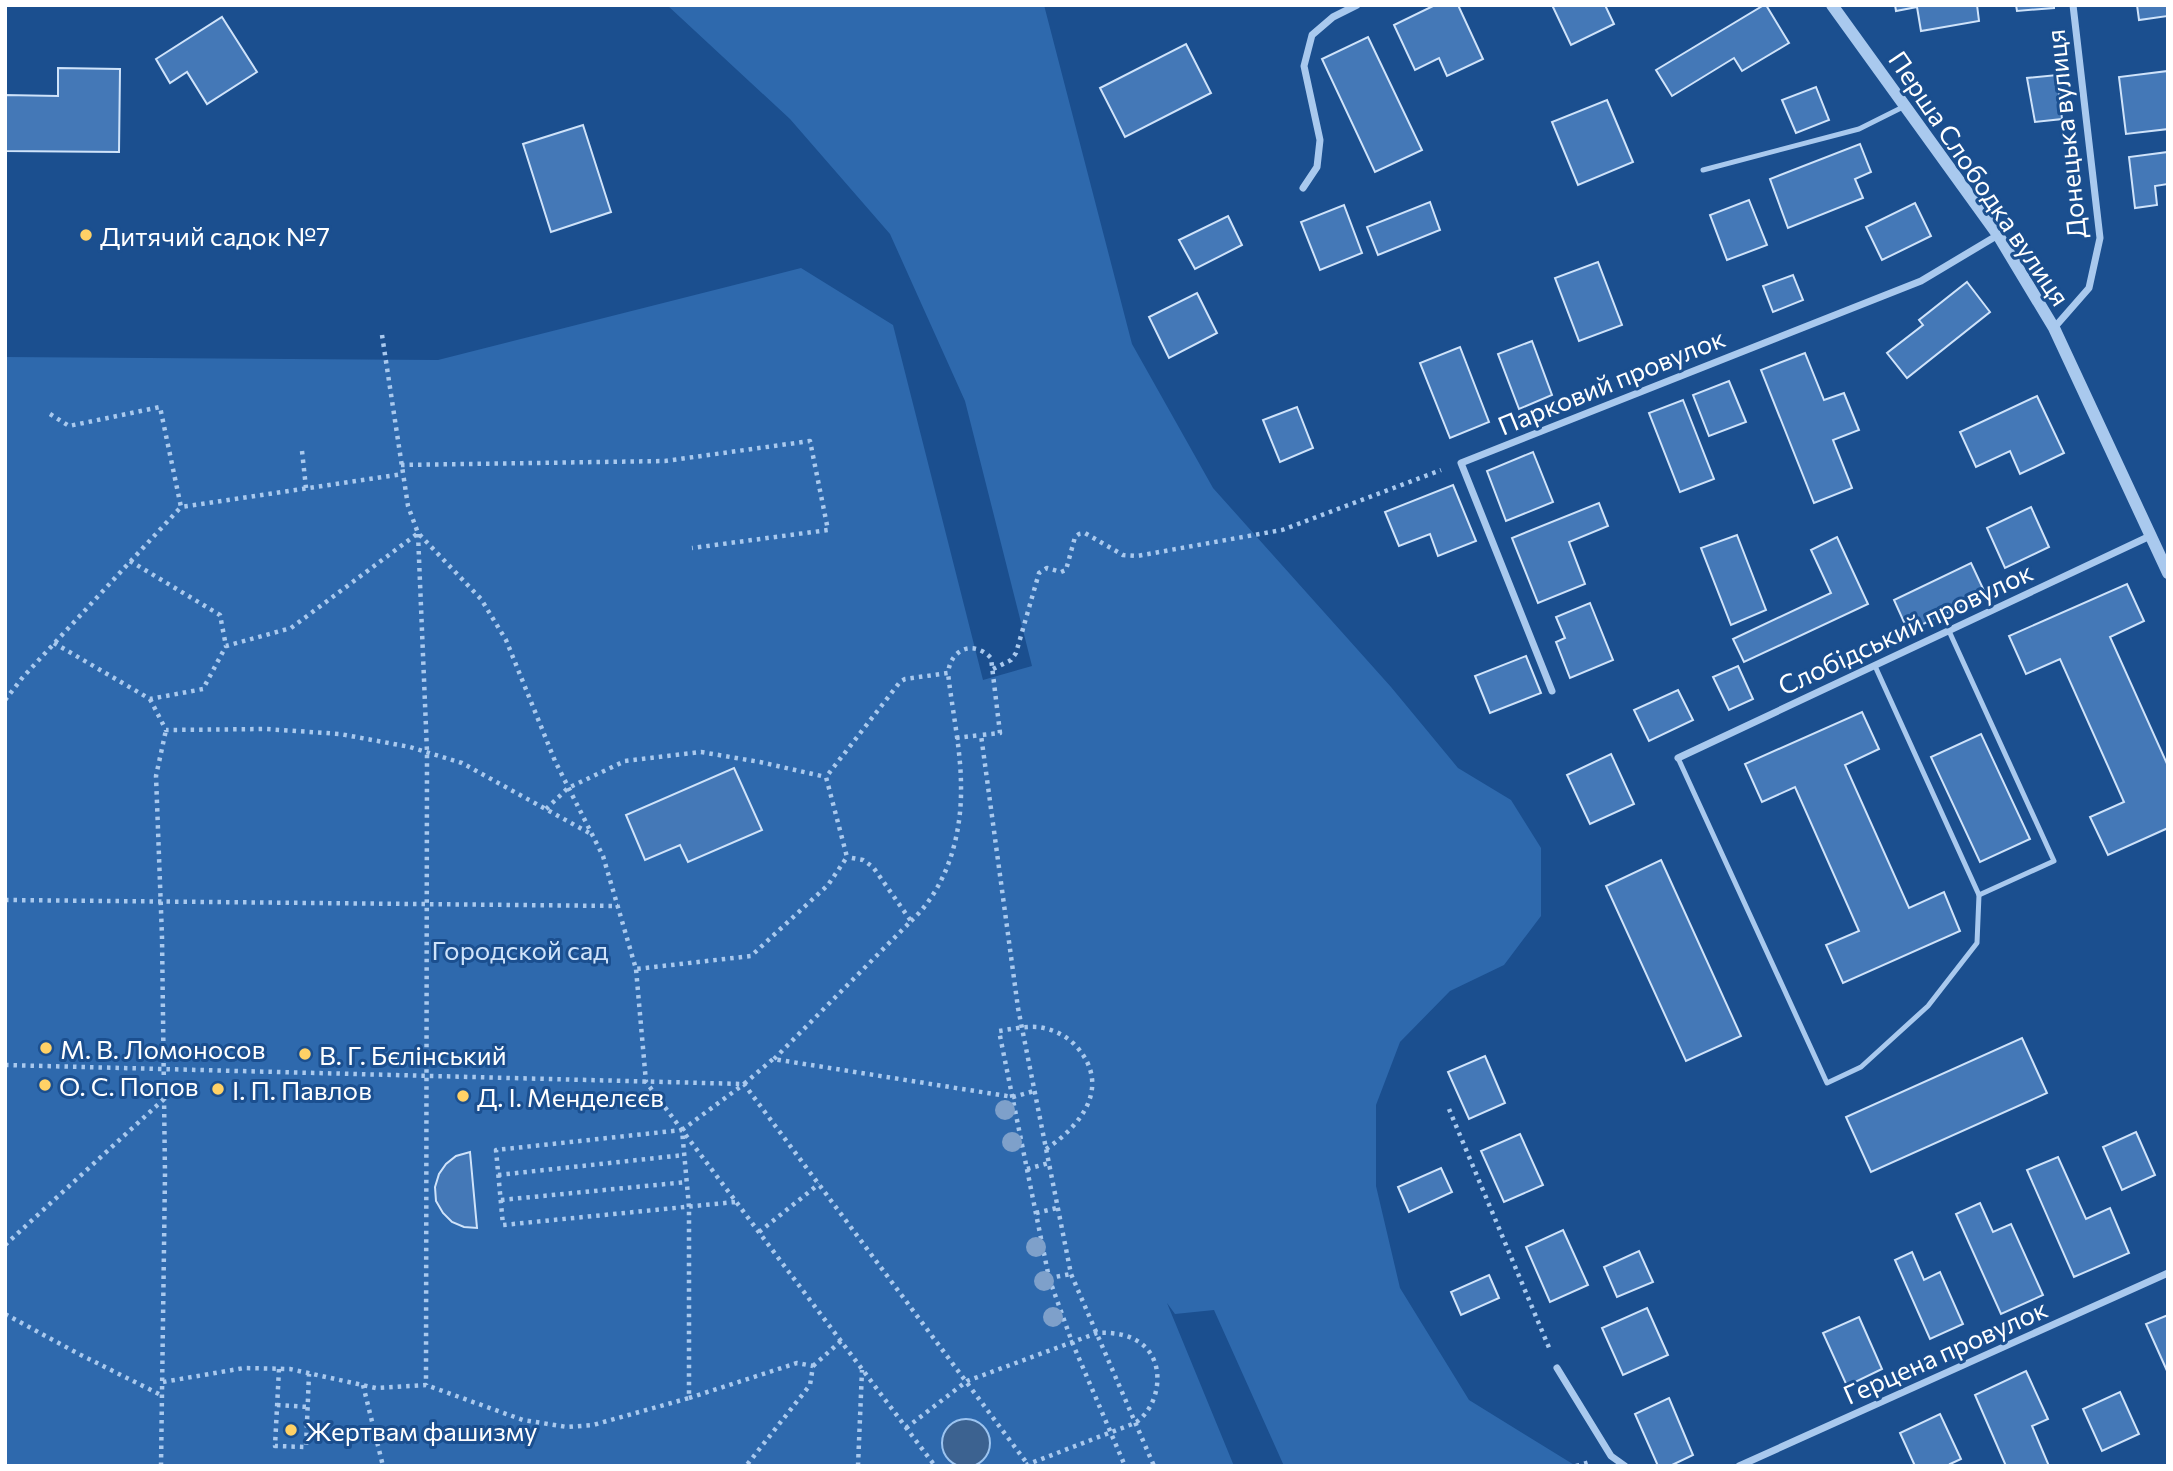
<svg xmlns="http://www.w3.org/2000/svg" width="2173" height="1471" viewBox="0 0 2173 1471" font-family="Commissioner,sans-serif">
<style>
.green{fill:#2e69ad}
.water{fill:#3c6290;stroke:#9cc4f0;stroke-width:2}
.building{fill:#4478b7;stroke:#cfe3fa;stroke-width:2}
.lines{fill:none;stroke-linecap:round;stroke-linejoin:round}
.path{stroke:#a9c9ee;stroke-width:4.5;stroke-dasharray:3.5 5;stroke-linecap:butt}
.service{stroke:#a9c9ee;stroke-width:5}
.minor{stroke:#a9c9ee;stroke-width:7}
.tertiary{stroke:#a9c9ee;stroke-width:12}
.tree{fill:#7ea0ca}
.poi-dot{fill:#ffd166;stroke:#1b4f8f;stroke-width:2.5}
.labels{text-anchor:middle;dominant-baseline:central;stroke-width:6;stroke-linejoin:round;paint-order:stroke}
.street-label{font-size:26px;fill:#fff;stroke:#1b4f8f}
.poi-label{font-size:26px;fill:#fff;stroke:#1b4f8f;text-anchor:start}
.park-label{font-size:26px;fill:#cfe3fa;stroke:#1b4f8f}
</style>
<rect width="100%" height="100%" fill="#1b4f8f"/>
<!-- green -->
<polygon class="green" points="667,5 1044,5 1132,344 1213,488 1391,687 1458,768 1511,800 1541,848 1541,916 1504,965 1450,991 1400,1042 1376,1105 1376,1186 1400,1288 1469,1400 1576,1466 1284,1466 1214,1310 1175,1314 1167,1303 1234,1466 5,1466 5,357 438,360 801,268 893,325 983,680 1032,666 965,401 890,234 790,119"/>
<!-- water -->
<circle class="water" cx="966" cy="1443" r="24"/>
<!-- building -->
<g class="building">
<polygon points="1435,5 1458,5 1483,59 1447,76 1439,58 1415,70 1394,25"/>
<polygon points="1552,5 1605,5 1614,24 1571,45"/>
<polygon points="1764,5 1766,5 1789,43 1742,71 1734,58 1672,96 1656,70"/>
<polygon points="1895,5 1977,5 1979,21 1921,31 1917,7 1896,11"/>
<polygon points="2016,5 2054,5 2054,8 2017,11"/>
<polygon points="2137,5 2168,5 2168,16 2139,20"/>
<polygon points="222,17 257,72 207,104 187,72 170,83 156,59"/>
<polygon points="1368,37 1422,150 1375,172 1322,59"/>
<polygon points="1186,44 1211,93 1125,137 1100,88"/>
<polygon points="58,68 120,69 119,152 5,151 5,95 58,96"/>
<polygon points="2168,71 2168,129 2126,134 2119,77"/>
<polygon points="2057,75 2062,119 2035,122 2027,78"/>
<polygon points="1816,87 1829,120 1796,133 1782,100"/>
<polygon points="1607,100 1633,162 1578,185 1552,122"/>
<polygon points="583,125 611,212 551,232 523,144"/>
<polygon points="1860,144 1871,172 1855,179 1863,198 1788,228 1770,179"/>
<polygon points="2168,152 2168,184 2155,186 2157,205 2135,208 2129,157"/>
<polygon points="1749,200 1767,245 1727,260 1710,215"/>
<polygon points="1430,202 1440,230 1378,255 1367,227"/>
<polygon points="1915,203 1931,236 1882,260 1866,227"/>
<polygon points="1344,205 1362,253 1320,270 1301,222"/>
<polygon points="1228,216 1242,245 1195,269 1179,240"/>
<polygon points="1598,262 1622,325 1579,341 1555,278"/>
<polygon points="1793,275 1803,300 1773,312 1763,286"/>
<polygon points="1967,282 1990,312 1907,378 1887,353 1923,325 1919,320"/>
<polygon points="1197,293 1217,333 1169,358 1149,317"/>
<polygon points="1532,341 1552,395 1519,409 1498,354"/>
<polygon points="1460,347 1489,422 1450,438 1420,363"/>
<polygon points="1805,353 1824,400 1844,393 1859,430 1833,440 1852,488 1814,503 1761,370"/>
<polygon points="1729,381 1746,422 1709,436 1693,395"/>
<polygon points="2037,396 2064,453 2020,474 2010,451 1976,467 1960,432"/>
<polygon points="1683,400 1714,479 1680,492 1649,413"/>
<polygon points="1297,407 1313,448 1280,462 1263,420"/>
<polygon points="1533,452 1553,502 1506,521 1487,471"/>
<polygon points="1453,485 1476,541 1438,556 1430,534 1399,546 1385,512"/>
<polygon points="1599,503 1608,526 1569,542 1585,584 1538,603 1512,538"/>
<polygon points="2031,507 2049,547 2005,568 1987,528"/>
<polygon points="1737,535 1766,610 1731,625 1701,548"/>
<polygon points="1837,537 1868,604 1744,662 1733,639 1831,593 1811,550"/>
<polygon points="1971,563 1986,595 1908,631 1894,600"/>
<polygon points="2127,584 2144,621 2110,637 2168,766 2168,828 2108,855 2090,817 2124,802 2060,659 2026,674 2009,636"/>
<polygon points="1590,603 1613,660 1570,678 1556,642 1565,638 1556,617"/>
<polygon points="1526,656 1541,693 1490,713 1475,676"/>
<polygon points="1738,666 1753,699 1729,710 1713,677"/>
<polygon points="1678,690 1693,720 1649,741 1634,710"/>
<polygon points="1862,712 1879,749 1845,765 1909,908 1944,892 1960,931 1843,983 1826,945 1859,931 1795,787 1762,802 1745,764"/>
<polygon points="1981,734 2030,839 1980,862 1931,757"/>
<polygon points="1611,754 1634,804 1590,824 1567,775"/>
<polygon points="734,768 762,830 688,862 680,845 645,860 626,815"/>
<polygon points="1661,860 1741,1036 1686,1061 1606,886"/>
<polygon points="2022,1038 2047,1093 1871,1172 1846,1117"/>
<polygon points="1485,1056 1505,1103 1469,1119 1448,1072"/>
<polygon points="2136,1132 2155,1175 2122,1190 2103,1147"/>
<polygon points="1520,1134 1543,1185 1504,1202 1481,1151"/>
<polygon points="470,1152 477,1228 464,1227 452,1222 443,1213 436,1201 435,1187 439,1174 446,1164 456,1156"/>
<polygon points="2058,1157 2086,1219 2110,1208 2129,1253 2074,1277 2027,1170"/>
<polygon points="1441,1168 1452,1192 1409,1212 1398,1187"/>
<polygon points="1980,1203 1993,1232 2011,1224 2043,1295 2001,1314 1956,1214"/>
<polygon points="1563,1230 1588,1285 1550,1302 1526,1247"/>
<polygon points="1639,1251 1653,1282 1617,1297 1604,1267"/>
<polygon points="1912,1252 1924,1280 1940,1272 1963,1324 1930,1339 1895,1260"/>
<polygon points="1489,1275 1499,1298 1461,1315 1451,1292"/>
<polygon points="1647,1308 1668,1355 1623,1375 1602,1328"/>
<polygon points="2168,1315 2168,1373 2146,1324"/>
<polygon points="1859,1317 1882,1369 1847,1386 1823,1333"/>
<polygon points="2026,1371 2048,1419 2032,1426 2049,1466 2006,1466 1975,1395"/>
<polygon points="2120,1392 2139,1434 2102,1451 2083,1409"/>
<polygon points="1669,1398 1693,1455 1670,1466 1658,1466 1635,1414"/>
<polygon points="1940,1414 1961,1459 1950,1464 1951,1466 1915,1466 1900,1433"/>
</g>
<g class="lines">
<!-- path -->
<g class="path">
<path d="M382 335 408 506 418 533 481 599 506 640 555 761 603 856 636 969 751 956 828 885 847 857 826 777 900 682 905 679 948 673C951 648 974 640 991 658L1000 733 981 735 1018 1008 1071 1274 1154 1466"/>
<polyline points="50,414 69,426 160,407 181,507 403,474"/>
<polyline points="302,451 306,488"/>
<polyline points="401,465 665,461 810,441 828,530 692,548"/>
<polyline points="418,534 427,752 426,1385"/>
<polyline points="130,561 220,615 226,646 291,628 417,534"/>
<polyline points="54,643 150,699 203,689 226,646"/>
<polyline points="993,669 1011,660 1016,653 1039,573 1047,568 1061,572 1066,570 1075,537 1079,534 1085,533 1123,555 1137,556 1282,530 1441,470"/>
<polyline points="150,699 166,730 266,729 340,734 410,747 462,763 591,834"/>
<polyline points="5,700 23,677 181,507"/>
<polyline points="956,738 981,735"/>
<polyline points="546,809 568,788 625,761 701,752 760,762 826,777"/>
<polyline points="5,900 618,906"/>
<path d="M911 921C947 888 962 835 961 786 961 750 952 709 948 673"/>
<polyline points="774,1059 911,921 873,867 863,860 847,857"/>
<polyline points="5,1065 744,1084 773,1059 1013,1097 1034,1091"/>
<polyline points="1449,1109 1550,1350"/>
<polyline points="682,1130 744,1084 1029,1466"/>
<path d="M1046 1149C1082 1125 1112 1086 1076 1046 1066 1035 1052 1029 1038 1027 1025 1026 1012 1029 999 1031L1049 1278 1071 1274"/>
<polyline points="1027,1169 1049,1163"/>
<polyline points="498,1175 684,1155"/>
<polyline points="501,1200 687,1182"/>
<polyline points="735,1202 503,1225 496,1150 682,1130 935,1466"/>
<polyline points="1036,1213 1057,1208"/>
<polyline points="759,1232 819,1184"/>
<polyline points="5,1245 164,1099"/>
<polyline points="1049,1278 1072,1342 1125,1466"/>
<polyline points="5,1314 77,1353 163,1396"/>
<polyline points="813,1366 841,1341"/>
<polyline points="279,1369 275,1446 306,1447 309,1374"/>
<polyline points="163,1382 244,1368 290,1369 376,1388 426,1385 523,1420 567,1427 593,1425 689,1398 689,1207 682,1130 646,1082 636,969"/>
<polyline points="363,1385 383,1466"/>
<polyline points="689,1398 797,1363 813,1366 810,1385 746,1466"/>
<polyline points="277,1405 308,1407"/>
<path d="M906 1428 967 1381 1097 1333C1111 1332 1127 1334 1139 1342 1167 1360 1161 1406 1135 1423L1026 1465"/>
<polyline points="161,1466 165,1174 162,937 156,776 166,730"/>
<polyline points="858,1466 862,1370"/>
<polyline points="1576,1466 1590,1462"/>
</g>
<!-- service -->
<g class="service">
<polyline points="1703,170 1859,129 1903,107"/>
<polyline points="1949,631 2054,861 1979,895"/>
<polyline points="1678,758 1827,1083 1861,1067 1928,1006 1977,943 1979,895 1875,666"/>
</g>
<!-- minor -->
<g class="minor">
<polyline points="1303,188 1317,167 1320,140 1304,66 1312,35 1333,17 1357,5"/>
<polyline points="2054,328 2089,288 2100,238 2073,5"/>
<polyline points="1552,691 1461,463 1921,281 1998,235"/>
<polyline points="1678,758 2150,536"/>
<polyline points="1557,1368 1611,1456 1625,1466"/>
<polyline points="1739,1466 2168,1273"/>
</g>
<!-- tertiary -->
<polyline class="tertiary" points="1832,5 1998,235 2054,328 2168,573"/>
</g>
<!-- trees -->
<g class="tree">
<circle cx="1005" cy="1110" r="10"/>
<circle cx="1012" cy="1142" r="10"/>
<circle cx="1036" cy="1247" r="10"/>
<circle cx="1044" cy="1281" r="10"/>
<circle cx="1053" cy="1317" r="10"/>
</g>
<!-- markers -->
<g class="poi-dot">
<circle cx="86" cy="235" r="7"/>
<circle cx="46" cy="1048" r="7"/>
<circle cx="305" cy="1054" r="7"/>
<circle cx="45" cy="1085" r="7"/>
<circle cx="218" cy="1089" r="7"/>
<circle cx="463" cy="1096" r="7"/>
<circle cx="291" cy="1430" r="7"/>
</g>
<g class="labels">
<!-- street labels -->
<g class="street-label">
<text transform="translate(2065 134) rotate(-96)">Донецька вулиця</text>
<text transform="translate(1980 178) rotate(56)">Перша Слободка вулиця</text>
<text transform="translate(1611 381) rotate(-22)">Парковий провулок</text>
<text transform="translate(1905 628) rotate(-25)">Слобідський провулок</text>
<text transform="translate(1945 1351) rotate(-24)">Герцена провулок</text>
</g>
<!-- poi labels -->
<g class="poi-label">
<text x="100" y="235">Дитячий садок №7</text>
<text x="60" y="1048">М. В. Ломоносов</text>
<text x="319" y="1054">В. Г. Бєлінський</text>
<text x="59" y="1085">О. С. Попов</text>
<text x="232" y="1089">І. П. Павлов</text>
<text x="477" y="1096">Д. І. Менделєєв</text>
<text x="305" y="1430">Жертвам фашизму</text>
</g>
<!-- park labels -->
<g class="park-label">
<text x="520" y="949">Городской сад</text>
</g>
</g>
<!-- border -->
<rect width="2173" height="1471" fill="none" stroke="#ffffff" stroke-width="14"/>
</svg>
